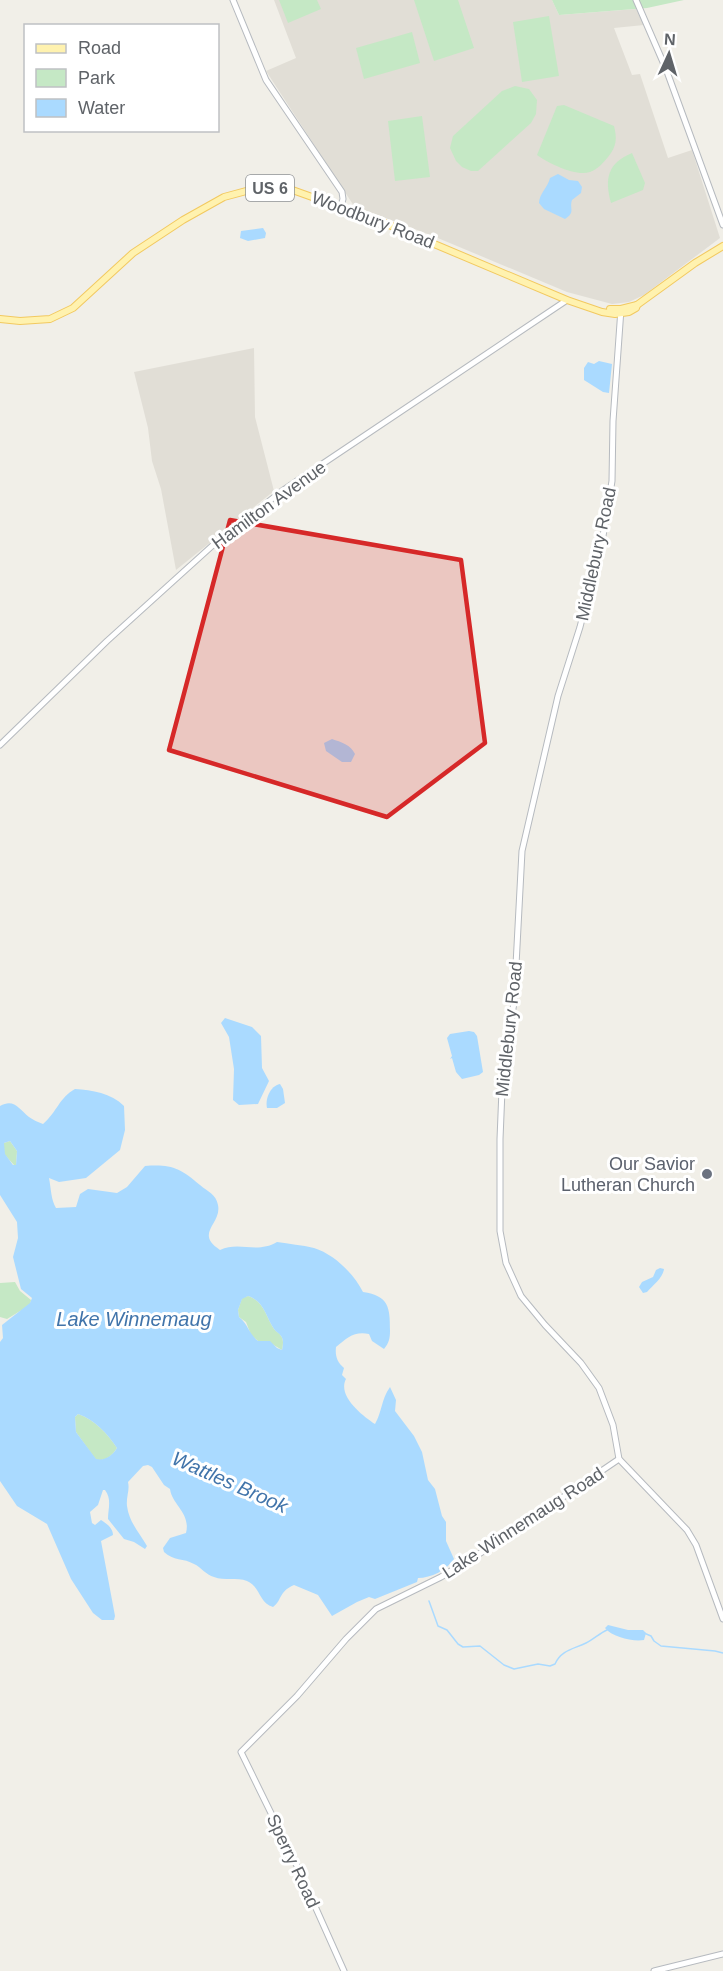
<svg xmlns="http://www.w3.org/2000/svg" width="723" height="1971" viewBox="0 0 723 1971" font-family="Arial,sans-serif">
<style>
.education{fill:#e1ded6}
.green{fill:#c5e8c5}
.water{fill:#aadaff;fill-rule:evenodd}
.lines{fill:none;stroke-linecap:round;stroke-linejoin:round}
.stream{stroke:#aadaff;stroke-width:1.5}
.secondary-casing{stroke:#b6babf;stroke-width:7}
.primary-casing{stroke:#f2c960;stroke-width:8}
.secondary{stroke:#fff;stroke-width:5}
.primary{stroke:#fff2af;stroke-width:6}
.marked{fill:#d62828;fill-opacity:0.2;stroke:#d62828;stroke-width:4.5;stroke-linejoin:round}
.worship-dot{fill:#6b7280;stroke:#fff;stroke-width:2}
.labels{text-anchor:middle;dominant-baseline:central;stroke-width:6;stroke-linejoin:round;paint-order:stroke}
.shield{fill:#fff;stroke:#8f9295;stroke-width:1.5}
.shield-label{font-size:16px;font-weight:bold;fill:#5f6368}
.street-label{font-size:18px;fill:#5f6368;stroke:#fff}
.worship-label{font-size:18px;fill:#5b616d;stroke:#fff;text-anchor:end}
.water-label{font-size:20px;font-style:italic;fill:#4174aa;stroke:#fff}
</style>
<rect width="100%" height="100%" fill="#f1efe8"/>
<!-- education -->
<g class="education">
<polygon points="274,0 552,0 559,15 636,9 644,25 614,28 632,75 640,74 668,158 692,150 720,238 644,295 629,302 612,304 567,292 433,236 354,206 266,71 296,58"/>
<polygon points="254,348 255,417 274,491 176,570 161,489 152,461 148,428 134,372"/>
</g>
<!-- green -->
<g class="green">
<polygon points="279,0 317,0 321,9 288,23"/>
<polygon points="414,0 458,0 474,48 434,61"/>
<polygon points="552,0 684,0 647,8 559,15"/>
<polygon points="549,16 559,76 522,82 513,22"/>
<polygon points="412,32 420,63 364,79 356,48"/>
<polygon points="515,86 529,89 537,100 536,114 531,123 478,171 471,171 462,167 456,161 450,148 453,136 502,91"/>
<path d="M564 105 614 126C617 138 617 146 608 157 603 163 598 169 590 172 576 177 548 163 537 155L557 106Z"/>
<polygon points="422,116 430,177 395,181 388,121"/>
<path d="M632 153 645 183 643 190 611 203C604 178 608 163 632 153Z"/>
<polygon points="10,1141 17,1151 16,1165 14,1165 4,1154 4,1143"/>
<polygon points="15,1282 20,1291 31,1300 30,1305 7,1319 0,1317 0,1283"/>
<path d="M248 1296C264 1301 266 1317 274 1329 276 1332 280 1333 281 1336 284 1340 283 1345 282 1350L272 1344 258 1341 251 1335 246 1322 239 1317 238 1310 242 1298Z"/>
<path d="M78 1414C95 1420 107 1433 117 1448 112 1456 106 1461 96 1460L76 1432 75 1417Z"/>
</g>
<!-- water -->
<g class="water">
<path d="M558 174 569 180 578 181 582 187 581 193 572 200C569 209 576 212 565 219L544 209 539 203C539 194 548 187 550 178Z"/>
<polygon points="263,228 266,233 265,238 248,241 240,238 241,231"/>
<polygon points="599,361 612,364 609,393 603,392 584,380 584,368 588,362 594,364"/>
<path d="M332 739C341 742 351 745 355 754L351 762H342L326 751 324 743Z"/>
<polygon points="225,1018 252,1027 261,1036 262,1068 269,1081 258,1104 239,1105 233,1100 234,1069 229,1037 221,1023"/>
<polygon points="469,1031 474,1032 477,1036 483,1072 479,1075 462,1079 456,1072 452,1058 450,1059 452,1056 447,1038 450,1034"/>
<path d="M280 1084 283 1089 285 1103 277 1108H267C265 1099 270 1086 280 1084Z"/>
<path d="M75 1089C92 1090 111 1093 124 1106L125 1130 120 1150 86 1178 59 1182 49 1178C51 1188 51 1200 56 1208L76 1207 80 1194 88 1189 117 1193 127 1187 145 1166C171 1164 180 1168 200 1185 208 1192 216 1194 218 1205 222 1224 194 1233 220 1250 239 1241 257 1254 277 1242 289 1244 302 1245 314 1248 334 1254 354 1274 363 1292 389 1296 390 1307 390 1331 390 1338 389 1343 384 1349L372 1341 369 1334C354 1331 347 1338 336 1347 335 1356 337 1362 344 1368L342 1375 346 1379C337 1396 363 1416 375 1424 382 1412 381 1400 390 1387L396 1400 395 1411 414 1436 422 1452 428 1480 435 1489 442 1516 446 1522V1541L454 1559C447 1570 431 1578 418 1578L417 1582 375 1599 369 1597 357 1602 332 1616 318 1595 294 1585C278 1592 282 1601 273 1607 259 1603 260 1586 247 1581 237 1577 224 1581 214 1577 206 1575 201 1567 194 1564 184 1558 173 1561 164 1552L163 1548 170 1538 186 1533C191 1513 172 1505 170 1489L164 1485 152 1467 148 1465 143 1466 128 1482C130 1490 126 1497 127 1506 129 1522 139 1532 147 1546L145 1549 134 1542 124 1539 108 1519C108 1509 112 1499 105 1490H103L98 1505 90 1512 92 1523 95 1525 101 1520C106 1523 113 1528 113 1535L101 1541 115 1616 114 1620H102L93 1613 71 1579 47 1524 17 1506 0 1481V1342L3 1338 2 1325 30 1303 32 1298 21 1289 13 1257 18 1238 17 1222 0 1195V1106C14 1098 19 1109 29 1117 33 1120 38 1122 43 1124 57 1112 59 1098 75 1089ZM10 1141 17 1151 16 1165H13L5 1154 4 1143ZM248 1296C264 1301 266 1317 274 1329 276 1332 279 1333 281 1336 284 1340 283 1345 282 1350L277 1348 270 1341H258C249 1334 248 1324 239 1317L238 1310 242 1299ZM78 1414C95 1420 107 1433 117 1448 112 1456 105 1461 96 1459L76 1432 75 1417Z"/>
<path d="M660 1268 664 1269C663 1278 653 1285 647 1292L643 1293 639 1287 642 1282 653 1277 656 1270Z"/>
<path d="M608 1625 628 1630H643L646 1633 644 1640C633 1642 612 1637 605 1628Z"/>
</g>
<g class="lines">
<!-- stream -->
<g class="stream">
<path d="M429 1601 438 1626 447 1630 458 1644 463 1647 480 1646 504 1665 514 1669 538 1664 550 1666 555 1664C561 1650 574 1649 586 1643 594 1639 600 1633 607 1630"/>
<polyline points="644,1633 651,1636 654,1641 661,1646 715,1651 723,1653"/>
</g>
<!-- secondary casing -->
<g class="secondary-casing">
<g id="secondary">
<polyline points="233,0 266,80 342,192 343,199 341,206"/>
<polyline points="636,0 666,69 723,225"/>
<polyline points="621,309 613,421 612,481 603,536 580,627 558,696 522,851 514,1003 503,1065 500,1139 500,1231 506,1263 521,1296 545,1325 581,1363 599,1388 613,1425 619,1459 687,1530 696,1545 723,1619"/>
<polyline points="0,745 107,641 212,546 282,491 567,300"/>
<polyline points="344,1971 297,1866 241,1752 297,1696 346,1639 376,1609 441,1577 487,1549 619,1459"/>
<polyline points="654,1971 723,1954"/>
</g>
</g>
<!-- primary casing -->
<g class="primary-casing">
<g id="primary">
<polyline points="610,309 621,309 637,305 695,263 723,246"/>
<polyline points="0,319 20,321 50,319 73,308 133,253 183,220 224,197 257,188 284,187 382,222 567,300 602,312 615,314 629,312 636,308 637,305"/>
</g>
</g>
<!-- secondary -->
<use href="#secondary" class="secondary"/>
<!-- primary -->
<use href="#primary" class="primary"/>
</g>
<!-- marked area -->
<path class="marked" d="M230 520 461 560 485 743 387 817 169 750Z"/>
<!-- markers -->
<circle class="worship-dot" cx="707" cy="1174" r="6"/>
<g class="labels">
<!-- shield labels -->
<rect class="shield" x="246" y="175" width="48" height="26" rx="4.5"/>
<g class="shield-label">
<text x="270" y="188">US 6</text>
</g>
<!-- street labels -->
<g class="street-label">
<text transform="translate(373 220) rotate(21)">Woodbury Road</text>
<text transform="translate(269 505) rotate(-36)">Hamilton Avenue</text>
<text transform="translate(596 554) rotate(-78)">Middlebury Road</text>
<text transform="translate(509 1029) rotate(-84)">Middlebury Road</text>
<text transform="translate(523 1523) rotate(-33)">Lake Winnemaug Road</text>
<text transform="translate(293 1861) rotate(65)">Sperry Road</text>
</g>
<!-- worship labels -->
<g class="worship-label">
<text x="695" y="1164">Our Savior<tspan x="695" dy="21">Lutheran Church</tspan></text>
</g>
<!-- water labels -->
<g class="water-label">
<text x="134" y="1319">Lake Winnemaug</text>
<text transform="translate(230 1482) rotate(24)">Wattles Brook</text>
</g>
</g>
<!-- legend -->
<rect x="24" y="24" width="195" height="108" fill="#ffffff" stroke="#bfc1c3" stroke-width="1.5"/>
<rect x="36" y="44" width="30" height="9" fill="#fff2af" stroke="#bfc1c3" stroke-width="1.5"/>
<text x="78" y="54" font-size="18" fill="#5f6368">Road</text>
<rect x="36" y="69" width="30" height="18" fill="#c5e8c5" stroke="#bfc1c3" stroke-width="1.5"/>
<text x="78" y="84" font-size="18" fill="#5f6368">Park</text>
<rect x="36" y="99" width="30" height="18" fill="#aadaff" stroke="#bfc1c3" stroke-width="1.5"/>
<text x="78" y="114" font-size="18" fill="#5f6368">Water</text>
<!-- north arrow -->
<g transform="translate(669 54) rotate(4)" stroke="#ffffff" stroke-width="4.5" paint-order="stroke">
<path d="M0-4.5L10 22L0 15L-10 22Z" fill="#5f6368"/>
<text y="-9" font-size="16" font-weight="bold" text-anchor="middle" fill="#5f6368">N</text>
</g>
</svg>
